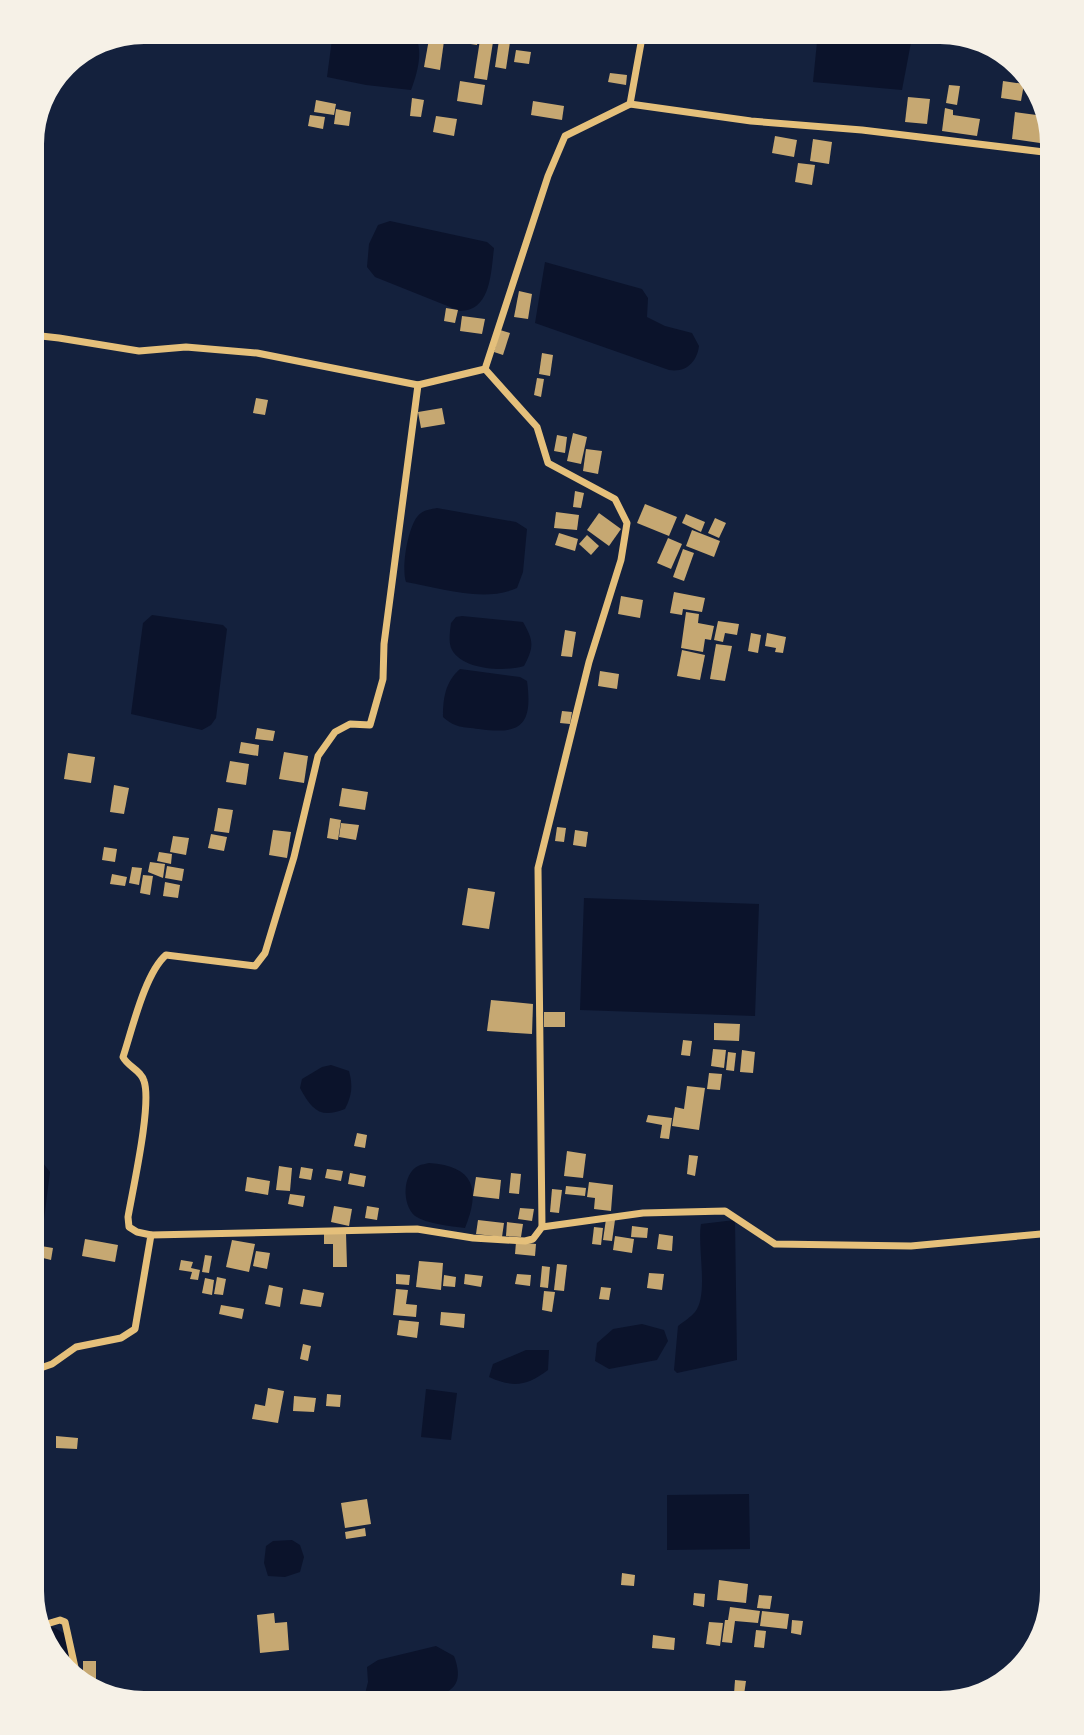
<svg xmlns="http://www.w3.org/2000/svg" width="1084" height="1735" viewBox="0 0 1084 1735" font-family="'Source Sans 3',sans-serif">
<style>
.water{fill:#0b132b}
.building{fill:#c6a872}
.lines{fill:none;stroke-linecap:round;stroke-linejoin:round}
.minor{stroke:#e5c07b;stroke-width:7}
</style>
<rect width="100%" height="100%" fill="#14213d"/>
<!-- water -->
<g class="water">
<path d="M333 32 413 33C425 48 417 74 411 90L366 85 327 77Z"/>
<polygon points="818,32 913,32 902,90 813,82"/>
<path d="M390 221 487 242 494 248C491 272 491 311 460 311L375 277 367 267 369 244 378 225Z"/>
<path d="M545 262 642 289 648 298 647 317 665 326 692 333 699 346C697 362 686 373 669 370L535 323Z"/>
<path d="M437 508 516 522 527 529 523 572 517 588C483 603 441 588 406 582 401 569 408 521 421 513 425 510 432 509 437 508Z"/>
<polygon points="152,615 223,625 227,629 216,718 211,725 202,730 131,714 143,623"/>
<path d="M462 616 523 622C534 641 534 647 524 666 505 672 463 670 452 650 448 643 450 631 451 623L456 617Z"/>
<path d="M460 669 520 677 527 681C533 725 521 735 479 729 463 727 455 728 443 717 443 699 445 682 460 669Z"/>
<polygon points="584,898 759,904 755,1016 580,1010"/>
<path d="M331 1065 349 1071C353 1086 352 1095 345 1109 320 1119 312 1110 300 1088L302 1079 322 1067Z"/>
<polygon points="32,1161 43,1163 50,1172 43,1227 41,1233 32,1234"/>
<path d="M429 1163C474 1166 481 1189 465 1228 450 1226 427 1224 415 1216 402 1205 402 1174 418 1166 422 1164 426 1164 429 1163Z"/>
<path d="M735 1220 737 1360 677 1373 674 1370 678 1326C683 1322 691 1317 695 1312 709 1295 697 1247 701 1224Z"/>
<polygon points="642,1324 664,1330 668,1341 657,1360 609,1369 595,1361 597,1343 613,1329"/>
<path d="M526 1350H549L548 1370C527 1386 513 1388 489 1377L493 1364Z"/>
<polygon points="426,1389 457,1393 451,1440 421,1437"/>
<polygon points="749,1494 750,1549 667,1550 667,1495"/>
<polygon points="292,1540 300,1545 304,1557 300,1572 285,1577 268,1576 264,1563 266,1546 273,1541"/>
<polygon points="49,1627 55,1628 65,1634 74,1677 43,1641 40,1630"/>
<path d="M436 1646 454 1656C468 1693 442 1696 413 1698 394 1699 382 1703 365 1694L368 1682 367 1667 378 1660Z"/>
</g>
<!-- building -->
<g class="building">
<polygon points="466,32 479,32 477,45 464,43"/>
<polygon points="429,39 444,41 440,70 424,67"/>
<polygon points="480,40 493,42 487,80 474,78"/>
<polygon points="499,40 510,42 506,69 495,67"/>
<polygon points="516,50 531,52 529,64 514,62"/>
<polygon points="610,73 627,75 626,85 608,82"/>
<polygon points="460,81 485,85 482,105 457,101"/>
<polygon points="1003,81 1024,84 1021,101 1001,98"/>
<polygon points="949,85 960,86 957,105 946,103"/>
<polygon points="908,97 930,99 927,124 905,122"/>
<polygon points="412,98 424,100 421,117 410,116"/>
<polygon points="316,100 336,104 334,115 314,112"/>
<polygon points="533,101 564,106 562,120 531,115"/>
<polygon points="945,108 953,110 953,115 980,119 977,136 942,131"/>
<polygon points="336,109 351,112 349,126 334,124"/>
<polygon points="1015,112 1044,116 1040,143 1012,139"/>
<polygon points="310,115 325,117 323,129 308,126"/>
<polygon points="436,116 457,119 454,136 433,132"/>
<polygon points="775,136 797,140 794,157 772,153"/>
<polygon points="813,139 832,142 829,164 810,161"/>
<polygon points="798,163 815,165 812,185 795,182"/>
<polygon points="519,291 532,294 528,319 514,317"/>
<polygon points="446,308 458,310 455,323 444,321"/>
<polygon points="462,316 485,319 482,334 460,331"/>
<polygon points="500,330 510,333 503,355 494,352"/>
<polygon points="542,353 553,355 550,376 539,374"/>
<polygon points="537,378 544,379 541,397 534,395"/>
<polygon points="256,398 268,400 265,415 253,413"/>
<polygon points="442,408 445,424 421,428 418,412"/>
<polygon points="573,433 587,437 581,464 567,461"/>
<polygon points="557,435 567,437 565,453 554,451"/>
<polygon points="586,449 602,451 598,474 583,471"/>
<polygon points="575,491 584,493 581,508 573,507"/>
<polygon points="645,504 677,517 669,536 637,523"/>
<polygon points="556,512 579,515 577,530 554,528"/>
<polygon points="599,513 621,529 609,546 587,530"/>
<polygon points="686,514 705,522 701,532 682,523"/>
<polygon points="715,518 726,523 719,538 708,533"/>
<polygon points="692,530 720,541 714,557 686,546"/>
<polygon points="559,533 578,539 575,551 555,545"/>
<polygon points="587,535 599,546 591,555 579,544"/>
<polygon points="668,538 682,544 671,569 657,563"/>
<polygon points="683,549 694,553 684,581 673,577"/>
<polygon points="674,592 705,598 702,612 683,609 682,615 670,613"/>
<polygon points="621,596 643,600 640,618 618,614"/>
<polygon points="686,612 699,614 698,623 714,626 711,640 705,639 703,652 681,648"/>
<polygon points="718,621 739,624 737,635 725,633 723,642 714,640"/>
<polygon points="565,630 576,632 572,657 561,656"/>
<polygon points="751,633 761,635 758,653 748,651"/>
<polygon points="767,633 786,637 783,653 775,652 776,648 765,646"/>
<polygon points="716,644 732,646 725,681 710,679"/>
<polygon points="682,650 705,655 700,680 677,676"/>
<polygon points="600,671 619,674 617,689 598,686"/>
<polygon points="562,711 572,712 570,724 560,723"/>
<polygon points="257,728 275,731 273,741 255,739"/>
<polygon points="32,739 41,740 35,765 32,764"/>
<polygon points="241,742 259,745 258,756 239,753"/>
<polygon points="284,752 308,756 304,783 279,779"/>
<polygon points="68,753 95,757 91,783 64,779"/>
<polygon points="230,761 249,764 246,785 226,782"/>
<polygon points="114,785 129,788 124,814 110,812"/>
<polygon points="342,788 368,792 365,810 339,806"/>
<polygon points="218,808 233,810 229,833 214,831"/>
<polygon points="330,818 341,820 338,840 327,838"/>
<polygon points="341,823 359,825 356,840 339,837"/>
<polygon points="557,827 566,828 564,842 555,841"/>
<polygon points="273,830 291,832 287,858 269,855"/>
<polygon points="575,830 588,832 586,847 573,845"/>
<polygon points="211,834 227,837 224,851 208,848"/>
<polygon points="173,836 189,838 186,855 170,852"/>
<polygon points="104,847 117,849 115,862 102,860"/>
<polygon points="159,852 172,854 171,864 157,861"/>
<polygon points="150,862 165,864 163,878 148,872"/>
<polygon points="167,866 184,869 182,881 165,878"/>
<polygon points="132,867 142,868 139,885 129,883"/>
<polygon points="112,874 127,877 125,886 110,884"/>
<polygon points="143,875 153,876 150,895 140,893"/>
<polygon points="165,882 180,885 178,898 163,896"/>
<polygon points="468,888 495,892 489,929 462,925"/>
<polygon points="491,1000 533,1004 532,1034 487,1031"/>
<rect x="544" y="1012" width="21" height="15"/>
<polygon points="714,1023 740,1024 739,1041 714,1040"/>
<polygon points="683,1040 692,1041 690,1056 681,1055"/>
<polygon points="713,1049 726,1050 724,1068 711,1066"/>
<polygon points="742,1050 755,1052 753,1073 740,1072"/>
<polygon points="728,1052 736,1053 734,1071 726,1070"/>
<polygon points="709,1073 722,1074 720,1090 707,1089"/>
<polygon points="687,1086 705,1088 699,1130 672,1126 675,1107 684,1109"/>
<polygon points="648,1115 672,1118 669,1139 660,1138 662,1125 646,1122"/>
<polygon points="357,1133 367,1135 365,1148 354,1146"/>
<polygon points="567,1151 586,1154 583,1178 564,1176"/>
<polygon points="689,1155 698,1156 695,1176 687,1174"/>
<polygon points="279,1166 292,1168 290,1191 276,1190"/>
<polygon points="301,1167 313,1169 311,1180 299,1178"/>
<polygon points="327,1169 343,1171 341,1181 325,1178"/>
<polygon points="350,1173 366,1176 364,1187 348,1184"/>
<polygon points="511,1173 521,1174 519,1194 509,1193"/>
<polygon points="247,1177 270,1181 268,1195 245,1191"/>
<polygon points="476,1177 501,1180 499,1199 473,1196"/>
<polygon points="589,1182 613,1185 611,1211 594,1209 595,1198 587,1197"/>
<polygon points="566,1186 586,1188 585,1196 565,1194"/>
<polygon points="552,1189 562,1190 559,1213 550,1212"/>
<polygon points="290,1194 305,1196 303,1207 288,1204"/>
<polygon points="334,1206 352,1209 349,1226 331,1222"/>
<polygon points="367,1206 379,1208 377,1220 365,1218"/>
<polygon points="520,1208 534,1209 532,1221 518,1219"/>
<polygon points="606,1219 615,1220 612,1241 603,1240"/>
<polygon points="478,1220 504,1223 502,1237 476,1234"/>
<polygon points="507,1222 523,1224 521,1237 506,1236"/>
<polygon points="632,1226 648,1228 647,1238 631,1237"/>
<polygon points="594,1227 603,1228 601,1245 592,1244"/>
<polygon points="324,1233 346,1233 347,1267 333,1267 333,1244 324,1244"/>
<polygon points="659,1234 673,1236 672,1251 657,1249"/>
<polygon points="615,1236 634,1239 632,1253 613,1250"/>
<polygon points="85,1239 118,1245 115,1262 82,1256"/>
<polygon points="232,1240 255,1244 249,1272 226,1267"/>
<polygon points="516,1242 536,1244 535,1256 515,1254"/>
<polygon points="41,1246 53,1248 51,1260 39,1257"/>
<polygon points="256,1251 270,1253 267,1269 253,1266"/>
<polygon points="205,1255 212,1256 209,1273 202,1272"/>
<polygon points="181,1260 193,1262 191,1268 200,1270 198,1280 190,1279 192,1272 179,1270"/>
<polygon points="419,1261 443,1263 441,1290 416,1287"/>
<polygon points="557,1264 567,1265 564,1291 554,1290"/>
<polygon points="542,1266 550,1267 548,1288 540,1287"/>
<polygon points="649,1273 664,1274 662,1290 647,1288"/>
<polygon points="396,1274 410,1275 409,1285 396,1284"/>
<polygon points="465,1274 483,1276 481,1287 464,1284"/>
<polygon points="517,1274 531,1275 530,1286 515,1284"/>
<polygon points="444,1275 456,1277 455,1287 443,1286"/>
<polygon points="217,1277 226,1279 223,1295 214,1294"/>
<polygon points="205,1278 214,1280 212,1295 202,1293"/>
<polygon points="269,1285 283,1288 280,1307 265,1304"/>
<polygon points="601,1287 611,1288 609,1300 599,1299"/>
<polygon points="303,1289 324,1293 321,1307 300,1304"/>
<polygon points="396,1289 408,1290 406,1304 417,1305 416,1317 393,1315"/>
<polygon points="544,1291 555,1292 552,1312 542,1310"/>
<polygon points="221,1305 244,1309 242,1319 219,1314"/>
<polygon points="441,1312 465,1314 464,1328 440,1325"/>
<polygon points="399,1320 419,1322 417,1338 397,1335"/>
<polygon points="303,1344 311,1346 308,1361 300,1359"/>
<polygon points="268,1388 284,1391 278,1423 252,1419 255,1404 265,1406"/>
<polygon points="327,1394 341,1395 340,1407 326,1406"/>
<polygon points="294,1396 316,1398 314,1412 293,1411"/>
<polygon points="56,1436 78,1438 77,1449 56,1448"/>
<polygon points="367,1499 371,1524 345,1528 341,1503"/>
<polygon points="365,1528 366,1536 346,1539 345,1532"/>
<polygon points="622,1573 635,1575 634,1586 621,1585"/>
<polygon points="719,1580 748,1584 746,1603 717,1600"/>
<polygon points="694,1593 705,1594 704,1607 693,1605"/>
<polygon points="759,1595 772,1596 770,1609 757,1608"/>
<polygon points="730,1607 760,1611 758,1623 735,1621 732,1643 722,1642 725,1620 728,1620"/>
<polygon points="762,1611 789,1614 787,1629 760,1626"/>
<polygon points="274,1613 275,1623 287,1622 289,1650 260,1653 257,1615"/>
<polygon points="792,1620 803,1621 801,1635 791,1633"/>
<polygon points="709,1622 723,1623 720,1646 706,1644"/>
<polygon points="756,1630 766,1631 764,1648 754,1647"/>
<polygon points="653,1635 675,1638 674,1650 652,1648"/>
<rect x="83" y="1661" width="13" height="22"/>
<polygon points="735,1680 746,1681 744,1695 734,1694"/>
</g>
<g class="lines">
<!-- minor -->
<g class="minor">
<polyline points="630,104 643,32"/>
<polyline points="32,335 59,338 139,351 186,347 257,353 418,385 485,369 548,176 565,136 630,104 751,121 862,130 1052,153"/>
<polyline points="485,369 537,427 548,463 615,499 627,523 621,560 589,662 538,868 542,1227"/>
<polyline points="151,1235 417,1229 473,1238 525,1241 533,1239 542,1227 643,1213 725,1211 775,1244 911,1246 1052,1233"/>
<path d="M32 1371 52 1364 76 1347 121 1338 135 1329 151 1235 137 1232 129 1227 128 1217C133 1188 152 1104 144 1081 141 1070 128 1067 123 1057 132 1030 145 973 166 955L255 966 265 953 294 857 318 756 335 732 350 724 370 725 383 679 384 644 418 385"/>
<polyline points="40,1626 60,1620 65,1622 78,1681"/>
</g>
</g>
<!-- crop -->
<path d="M0 0H1084V1735H0ZM144 44H940A100 100 0 0 1 1040 144V1591A100 100 0 0 1 940 1691H144A100 100 0 0 1 44 1591V144A100 100 0 0 1 144 44Z" fill="#f6f1e7" fill-rule="evenodd"/>
</svg>
